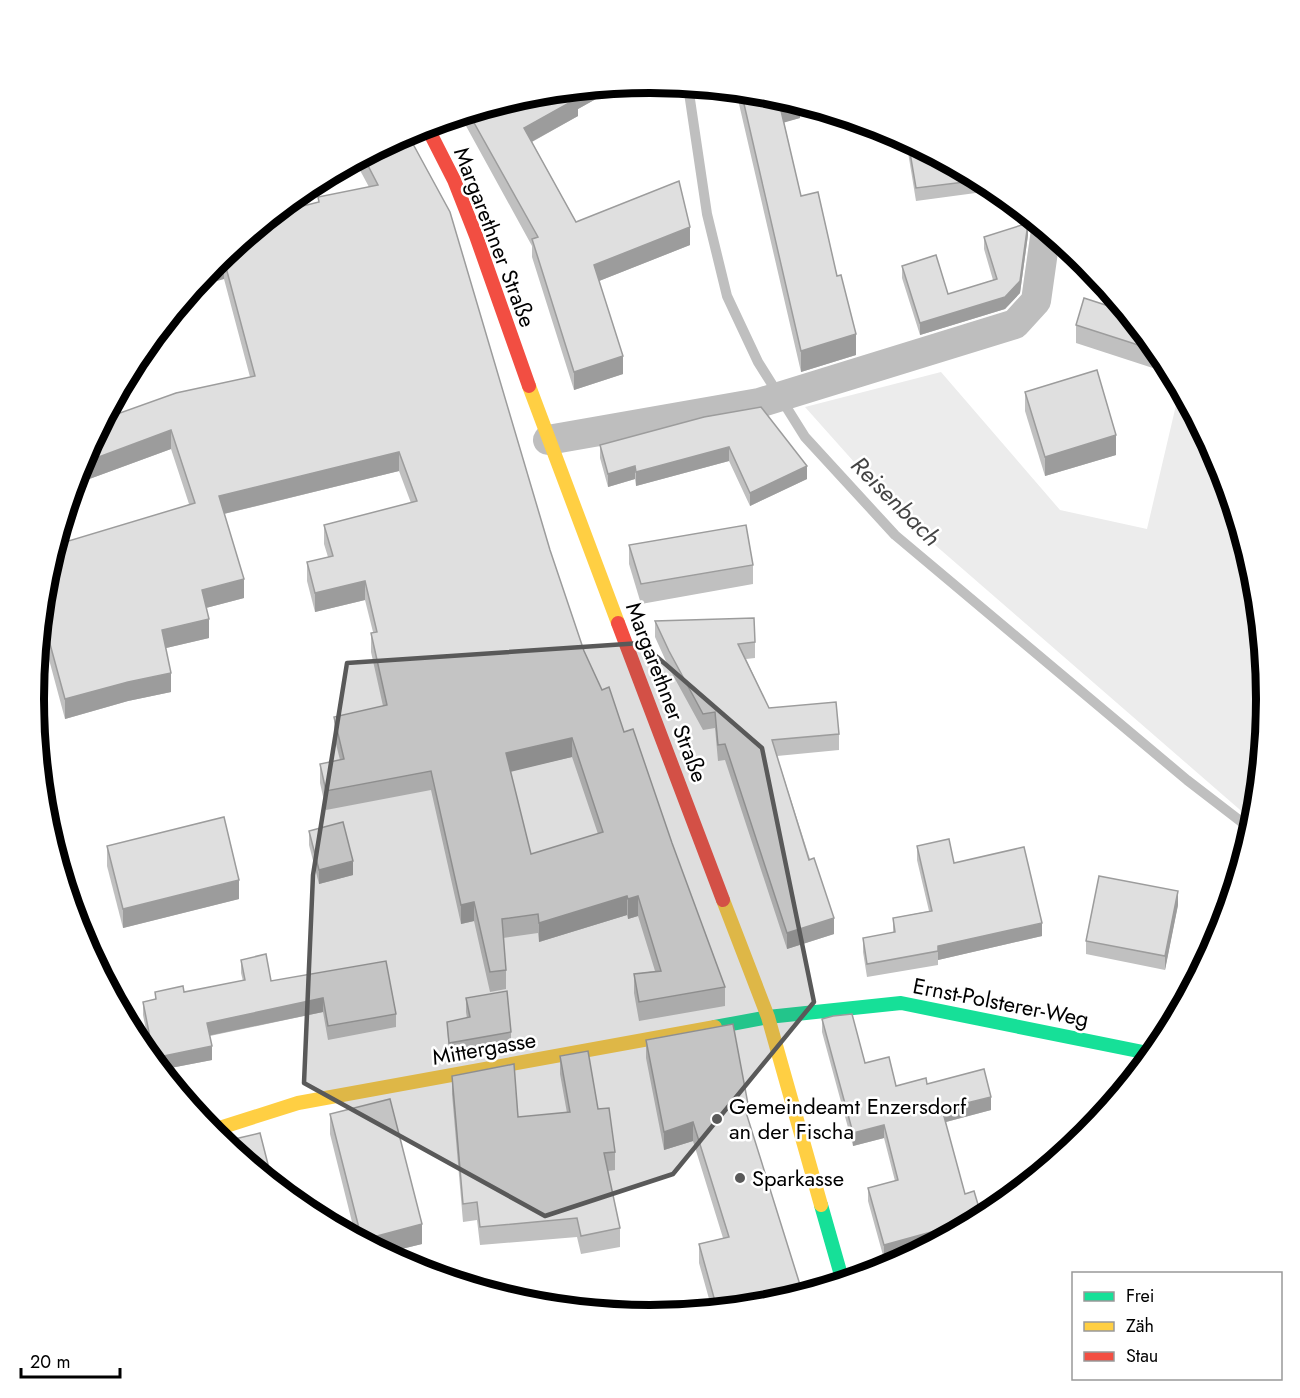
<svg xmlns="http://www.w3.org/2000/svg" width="1300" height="1398" viewBox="0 0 1300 1398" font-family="Jost,sans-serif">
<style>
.green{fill:#ececec}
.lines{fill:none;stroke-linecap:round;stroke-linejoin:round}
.stream{stroke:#bfbfbf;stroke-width:10}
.street{stroke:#bebebe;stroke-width:30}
.fast{stroke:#16e098;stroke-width:14}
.slow{stroke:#ffcf43;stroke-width:14}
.jam{stroke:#f24e42;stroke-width:14}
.wall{fill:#c0c0c0;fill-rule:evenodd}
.shaded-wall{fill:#9c9c9c}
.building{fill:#dfdfdf;stroke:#9c9c9c;stroke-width:1.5;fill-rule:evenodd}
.marked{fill:#595959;fill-opacity:0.2;stroke:#595959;stroke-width:4.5;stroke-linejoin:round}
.poi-dot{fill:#595959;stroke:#fff;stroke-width:2}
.labels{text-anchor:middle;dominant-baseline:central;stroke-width:5;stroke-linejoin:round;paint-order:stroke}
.street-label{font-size:22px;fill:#000;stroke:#fff}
.poi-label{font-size:22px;fill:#000;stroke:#fff;text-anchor:start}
.water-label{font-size:24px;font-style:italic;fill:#444;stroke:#fff}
.rim{fill:none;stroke:#000;stroke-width:8}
</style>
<rect width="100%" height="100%" fill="#fff"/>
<!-- green -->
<g class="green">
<polygon points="941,372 1060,510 1147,529 1180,388 1220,463 1255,579 1267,699 1254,822 904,518 805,407"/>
<polygon points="912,1255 886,1269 876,1272 874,1264"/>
</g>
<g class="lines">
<!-- stream -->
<polyline class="stream" points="688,86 707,214 727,296 758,362 805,437 895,535 1187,780 1252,830"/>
<!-- street -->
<polyline class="street" points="548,440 759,403 1015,324 1036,301 1046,230"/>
<!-- fast -->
<g class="fast">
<polyline points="715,1027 768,1017 901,1003 1153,1054"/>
<polyline points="821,1205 843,1282"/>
</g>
<!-- slow -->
<g class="slow">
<polyline points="529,386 618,623"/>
<polyline points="723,900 768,1017 821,1205"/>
<polyline points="210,1131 298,1103 715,1027"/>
</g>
<!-- jam -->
<g class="jam">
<polyline points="426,125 454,180 476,236 529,386"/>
<polyline points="618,623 723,900"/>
</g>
</g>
<!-- wall -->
<g class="wall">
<polygon points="621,85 578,109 578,116 532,142 576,222 690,245 599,281 623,374 574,390 532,257 532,246 460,115 530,94"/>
<polygon points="736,91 771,94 800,103 800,118 784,122 801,196 837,276 856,355 801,372"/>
<path d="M407 133 584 651 602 690 624 732 672 843 725 987V1006L639 1021 634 993V974L655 971 638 916 628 919 627 915 539 942 538 933 503 938 506 970V989L490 992 474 921 461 924 431 790 326 810 320 783V764L340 760 334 736V717L383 706 371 652V633L373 632 365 600 315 612 307 581V562L328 557 324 544V525L411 503 399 471 224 514 244 598 206 608 209 638 166 648 171 692 128 701 65 719 47 652 40 632 45 578 189 504 171 449 73 485 250 377 224 279 214 262 318 203V197L369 187 355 161ZM572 757 598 834 531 854 510 771Z"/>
<polygon points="906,140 993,186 998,190 916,201"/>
<polygon points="1028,235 1020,293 1005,309 920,335 902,278 902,266 948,294 993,280 984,249 984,237"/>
<polygon points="1127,312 1163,357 1162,371 1076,343 1076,325"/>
<polygon points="1025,392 1116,455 1045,476 1025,411"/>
<polygon points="704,417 807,479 750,506 729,461 636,486 635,479 608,487 600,458 600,445"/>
<polygon points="629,545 753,565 753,584 641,604 629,564"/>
<polygon points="655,621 755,642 755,658 746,659 769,708 839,734 839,750 777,756 834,934 787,949 725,760 718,761 715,728 703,730 669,668 655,637"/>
<polygon points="309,831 353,875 319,884 309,845"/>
<polygon points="107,846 239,899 123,928 107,866"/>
<polygon points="917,846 954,863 1042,936 938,960 938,965 867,977 863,952 863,938 893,933 893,918 929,911 917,860"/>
<polygon points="1178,905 1165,970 1086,954 1086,941"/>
<polygon points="241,960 271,981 396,1014 396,1027 328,1040 323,1012 210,1036 212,1060 160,1070 152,1060 143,1015 143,1002 155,1000 155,992 184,992 243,981 241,973"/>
<polygon points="466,998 511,1032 511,1045 449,1056 447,1022 467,1018 466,1012"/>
<polygon points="822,1019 865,1063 896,1086 927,1084 991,1110 946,1122 884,1259 868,1201 868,1188 895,1181 884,1138 853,1146 822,1032"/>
<polygon points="646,1040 748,1119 770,1304 701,1311 701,1308 711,1306 699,1263 699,1244 723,1238 693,1141 664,1150 646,1058"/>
<polygon points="560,1056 598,1109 615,1152 615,1170 608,1171 620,1228 620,1247 581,1254 577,1237 480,1245 477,1220 463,1222 452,1094 452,1076 518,1117 567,1113 560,1074"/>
<polygon points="330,1114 422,1244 385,1253 356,1238 330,1134"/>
</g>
<!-- shaded-wall -->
<g class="shaded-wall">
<polygon points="621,85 578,109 578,116 524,146 524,128 575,93 582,89"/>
<polygon points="790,100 800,103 800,118 779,124 779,102"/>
<polygon points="1028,223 1028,235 1020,293 1005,309 920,335 920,323 1005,297"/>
<polygon points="690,227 690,245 594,283 594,265"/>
<polygon points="224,260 224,279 193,288 214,263"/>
<polygon points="856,334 856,355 801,372 801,351"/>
<polygon points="1162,355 1165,360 1162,371"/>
<polygon points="623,356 623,374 574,390 574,372"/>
<polygon points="171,430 171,449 73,485 80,464"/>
<polygon points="1116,435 1116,455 1045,476 1045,457"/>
<polygon points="729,447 729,461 636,486 636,472"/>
<polygon points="399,452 399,471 219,515 219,496"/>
<polygon points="635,466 635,479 608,487 608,474"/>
<polygon points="807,466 807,479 750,506 750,493"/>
<polygon points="244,579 244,598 202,609 202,590"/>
<polygon points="365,581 365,600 315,612 315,593"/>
<polygon points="209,619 209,638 162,649 162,630"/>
<polygon points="171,673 171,692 128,701 65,719 65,699 128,682"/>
<polygon points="572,738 572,757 506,773 506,753"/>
<polygon points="353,861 353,875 319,884 319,870"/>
<polygon points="239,880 239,899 123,928 123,909"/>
<polygon points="1178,891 1178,905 1165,970 1165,956"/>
<polygon points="627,896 627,915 539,942 539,923"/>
<polygon points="638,896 638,916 628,919 628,899"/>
<polygon points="474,902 474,921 461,924 461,905"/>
<polygon points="834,918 834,934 787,949 787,933"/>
<polygon points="1042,923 1042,936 938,960 938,946"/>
<polygon points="323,998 323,1012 207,1036 207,1023"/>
<polygon points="212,1046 212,1060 160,1070 154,1063 154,1058"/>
<polygon points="991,1097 991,1110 942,1123 942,1109"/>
<polygon points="748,1104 748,1123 744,1106"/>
<polygon points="693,1122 693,1141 664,1150 664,1132"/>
<polygon points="884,1125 884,1138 853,1146 853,1133"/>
<polygon points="979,1219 928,1247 884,1259 884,1245"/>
<polygon points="422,1224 422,1244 385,1253 362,1241 362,1240"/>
</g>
<!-- building -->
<g class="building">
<polygon points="582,89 575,93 578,98 524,128 576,222 679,181 690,227 594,265 623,356 574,372 532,239 538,237 468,112 530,94"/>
<polygon points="741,91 771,94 790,100 779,102 801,196 818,192 837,276 841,275 856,334 801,351"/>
<path d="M407 133 450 212 550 550 584 651 602 690 609 687 624 732 633 729 672 843 725 987 639 1002 634 974 661 971 638 896 628 899 627 896 539 923 538 914 502 919 506 970 490 972 474 902 461 905 431 771 326 791 320 764 344 759 334 717 387 705 371 633 377 632 365 581 315 593 307 562 333 556 324 525 417 501 399 452 219 496 244 579 202 590 209 619 162 630 171 673 128 682 65 699 47 633 41 617 45 578 55 545 195 503 171 430 80 464 103 419 176 393 255 376 224 260 214 263 275 213 319 202 318 197 378 185 363 156ZM572 738 603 832 531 854 506 753Z"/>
<polygon points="908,141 981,180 916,188"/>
<polygon points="1028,223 1020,281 1005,297 920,323 902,266 936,255 948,294 997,279 984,237"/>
<polygon points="1084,298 1127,312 1160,352 1076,325"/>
<polygon points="1097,370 1116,435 1045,457 1025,392"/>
<polygon points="761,407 807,466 750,493 729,447 636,472 635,466 608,474 600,445 704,417"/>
<polygon points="746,525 753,565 641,584 629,545"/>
<polygon points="754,618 755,642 738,644 769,708 836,702 839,734 772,740 809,860 814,858 834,918 787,933 725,744 718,745 715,712 703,714 669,651 655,621"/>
<polygon points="224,817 239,880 123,909 107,846"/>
<polygon points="343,822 353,861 319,870 309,831"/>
<polygon points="949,839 954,863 1024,847 1042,923 938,946 938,951 867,964 863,938 895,932 893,918 932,911 917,846"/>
<polygon points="1099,876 1178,891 1165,956 1086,941"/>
<polygon points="266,954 271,981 386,961 396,1014 328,1026 323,998 207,1023 212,1046 154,1058 143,1002 156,999 155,992 183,986 184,992 245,980 241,960"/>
<polygon points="507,991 511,1032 449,1043 447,1022 470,1017 466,998"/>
<polygon points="852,1014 865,1063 889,1057 896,1086 926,1078 927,1084 984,1069 991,1097 942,1109 965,1194 974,1191 982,1218 884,1245 868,1188 898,1180 884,1125 853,1133 822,1019 833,1016"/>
<polygon points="733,1024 748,1104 744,1106 801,1288 804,1287 805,1293 770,1304 702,1311 701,1308 716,1305 699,1244 729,1237 693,1122 664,1132 646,1040"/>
<polygon points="588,1051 598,1109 609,1108 615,1152 604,1153 620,1228 581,1236 577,1218 480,1227 477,1202 463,1204 452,1076 514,1064 518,1117 570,1112 560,1056"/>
<polygon points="390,1099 422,1224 362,1240 330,1114"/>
<polygon points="260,1133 273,1184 222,1142"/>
</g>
<!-- marked area -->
<path class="marked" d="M641 643 762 748 814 1002 673 1174 545 1216 304 1083 313 875 347 663Z"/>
<!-- markers -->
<g class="poi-dot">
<circle cx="717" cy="1119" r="6"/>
<circle cx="740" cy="1178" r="6"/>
</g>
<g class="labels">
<!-- street labels -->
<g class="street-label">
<text transform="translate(495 237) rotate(69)">Margarethner Straße</text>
<text transform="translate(667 692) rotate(69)">Margarethner Straße</text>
<text transform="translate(1001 1002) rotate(11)">Ernst-Polsterer-Weg</text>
<text transform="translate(484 1048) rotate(-10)">Mittergasse</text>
</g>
<!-- poi labels -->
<g class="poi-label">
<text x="729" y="1106">Gemeindeamt Enzersdorf<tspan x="729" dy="25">an der Fischa</tspan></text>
<text x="752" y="1178">Sparkasse</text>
</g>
<!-- water labels -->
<g class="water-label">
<text transform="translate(896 501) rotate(45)">Reisenbach</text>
</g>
</g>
<!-- crop -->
<path d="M0 0H1300V1398H0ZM44 699a606 606 0 1 1 1212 0a606 606 0 1 1-1212 0Z" fill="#fff" fill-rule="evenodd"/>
<path class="rim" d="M44 699a606 606 0 1 1 1212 0a606 606 0 1 1-1212 0Z"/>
<!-- legend -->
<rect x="1072" y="1272" width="210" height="108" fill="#ffffff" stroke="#999999" stroke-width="1.5"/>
<rect x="1084" y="1292" width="30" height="9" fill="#16e098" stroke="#999999" stroke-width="1.5"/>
<text x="1126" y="1302" font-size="18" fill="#000000">Frei</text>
<rect x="1084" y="1322" width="30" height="9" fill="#ffcf43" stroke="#999999" stroke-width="1.5"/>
<text x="1126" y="1332" font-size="18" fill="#000000">Zäh</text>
<rect x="1084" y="1352" width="30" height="9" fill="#f24e42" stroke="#999999" stroke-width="1.5"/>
<text x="1126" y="1362" font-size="18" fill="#000000">Stau</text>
<!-- scale -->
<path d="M21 1368v9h99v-9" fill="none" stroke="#000000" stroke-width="3"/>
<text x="30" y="1368" font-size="18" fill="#000000" stroke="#ffffff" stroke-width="4.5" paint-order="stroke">20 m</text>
</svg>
